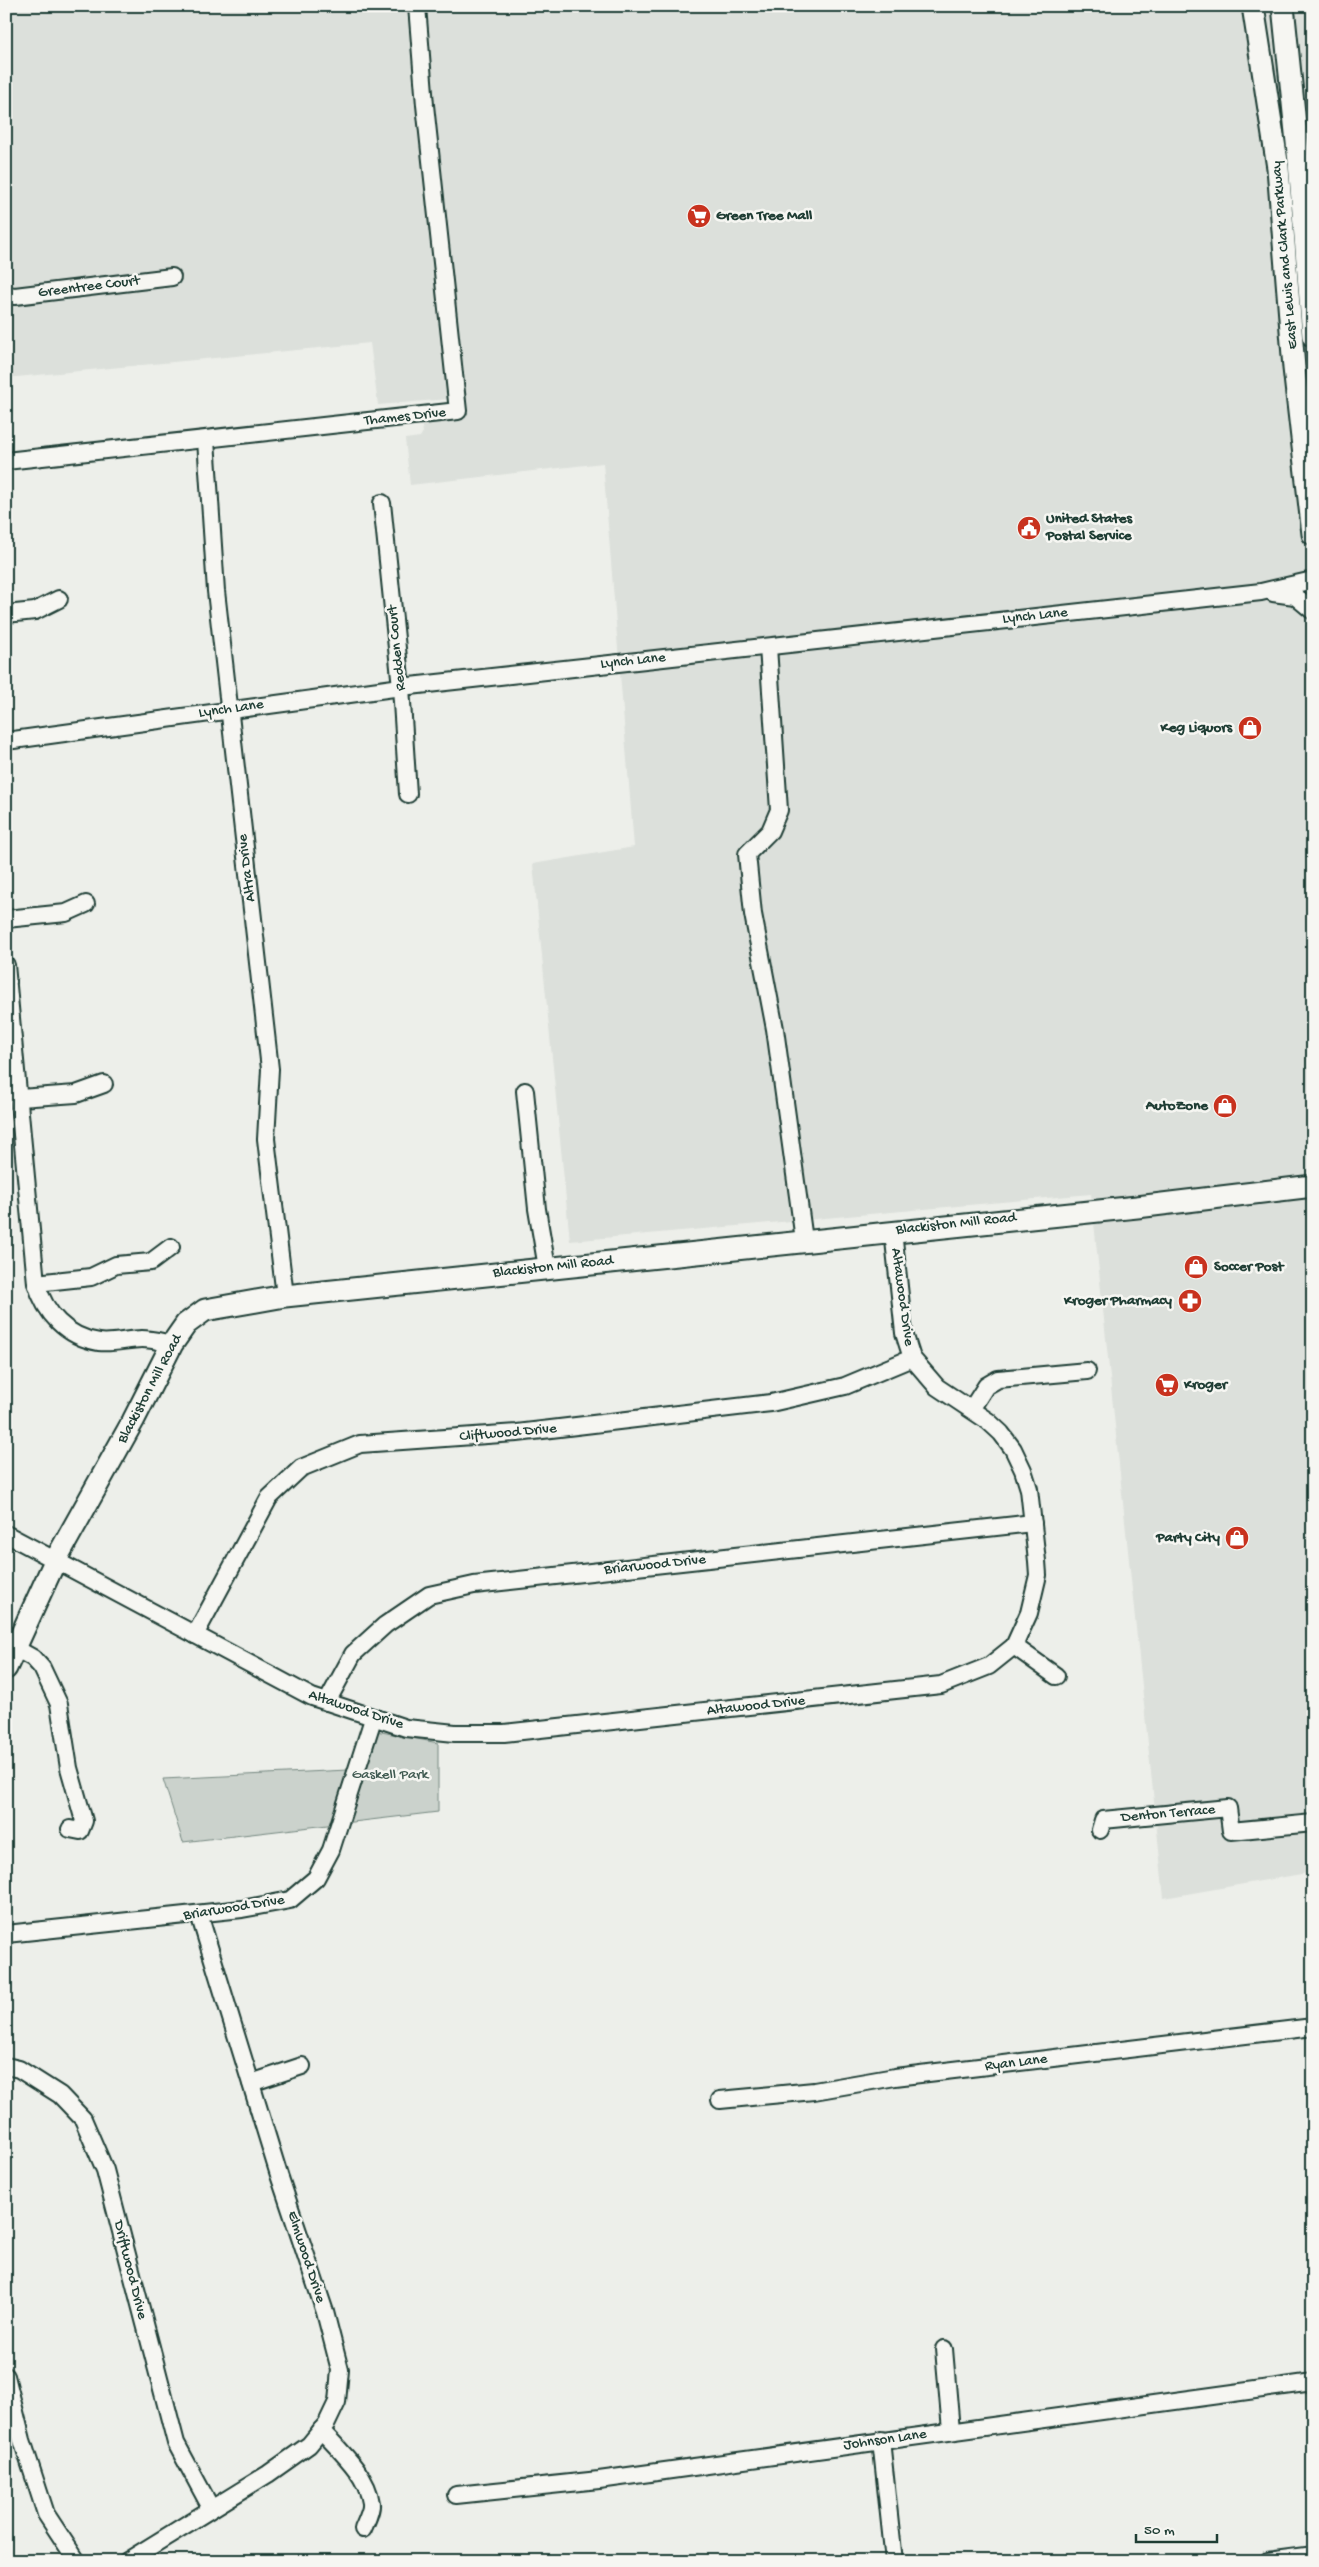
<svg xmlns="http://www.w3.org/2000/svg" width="1319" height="2567" viewBox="0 0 1319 2567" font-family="'Gochi Hand',sans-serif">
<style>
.built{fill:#dce0db}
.green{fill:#cbd2cc;stroke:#758880}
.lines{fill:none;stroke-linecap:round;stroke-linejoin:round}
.minor-casing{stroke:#1f3d34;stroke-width:20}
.major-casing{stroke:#1f3d34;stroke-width:25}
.minor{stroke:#f6f6f2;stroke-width:16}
.major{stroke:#f6f6f2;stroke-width:21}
.labels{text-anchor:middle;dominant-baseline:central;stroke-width:5;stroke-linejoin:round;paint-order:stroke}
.poi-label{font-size:15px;font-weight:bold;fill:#1f3d34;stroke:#f6f6f2;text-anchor:start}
.street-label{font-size:15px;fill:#1f3d34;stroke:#f6f6f2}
.park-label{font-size:15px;fill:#415b52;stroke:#f6f6f2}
</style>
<rect width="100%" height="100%" fill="#edefea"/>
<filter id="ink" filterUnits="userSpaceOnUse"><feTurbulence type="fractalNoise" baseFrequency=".02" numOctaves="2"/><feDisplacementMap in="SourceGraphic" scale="10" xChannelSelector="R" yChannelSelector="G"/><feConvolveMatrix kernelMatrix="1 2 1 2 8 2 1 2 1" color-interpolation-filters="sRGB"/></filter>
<g filter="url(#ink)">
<!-- built -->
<polygon class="built" points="6,6 1313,6 1313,1872 1164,1898 1091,1194 570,1241 533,864 634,847 603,463 410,485 405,439 420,437 423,432 421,423 449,399 378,405 370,343 6,378"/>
<!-- green -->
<polygon class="green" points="361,1728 438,1743 438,1812 183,1842 163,1779 348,1770"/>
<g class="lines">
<!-- minor casing -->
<g class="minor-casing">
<g id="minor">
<polyline points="6,295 15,296 172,277"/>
<polyline points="206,440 216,591 270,1069 266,1139 285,1296"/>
<polyline points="6,461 458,411 425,105 417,6"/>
<polyline points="382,503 401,687 408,794"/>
<polyline points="1273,593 1295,596 1313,611"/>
<polyline points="6,614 35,611 59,599"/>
<polyline points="768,647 779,810 770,831 747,854 753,914 775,1029 804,1240"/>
<polyline points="6,741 401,687 1261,592 1313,580"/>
<polyline points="6,919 66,913 86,904"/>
<path d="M6 965 36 1283C45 1313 66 1337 99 1342 113 1344 128 1339 142 1339 151 1339 162 1342 172 1344"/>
<polyline points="525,1091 537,1209 547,1268"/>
<polyline points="20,1098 76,1094 104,1084"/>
<polyline points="36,1283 91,1277 116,1265 151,1262 171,1247"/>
<polyline points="972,1408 986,1386 998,1379 1087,1371"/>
<polyline points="6,1534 312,1697 406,1728 455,1733 504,1733 941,1685 989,1666 1014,1646 1029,1613 1038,1575 1037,1561 1029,1489 1023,1470 1013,1449 1001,1433 988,1421 937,1387 912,1358 904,1333 893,1231"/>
<polyline points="195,1635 269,1498 301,1468 360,1444 517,1433 771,1403 845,1386 912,1358"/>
<polyline points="1014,1646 1056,1676"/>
<polyline points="15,1648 33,1658 42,1668 59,1704 69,1768 84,1821 80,1831 70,1829"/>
<polyline points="327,1702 353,1654 385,1625 429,1595 474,1585 1033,1523"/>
<polyline points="1100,1830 1103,1820 1228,1808 1231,1831 1313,1823"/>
<polyline points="6,1934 242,1909 290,1900 316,1878 331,1850 373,1719"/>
<polyline points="6,2066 19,2069 60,2095 83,2119 105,2170 176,2443 211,2508"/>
<polyline points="251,2083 302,2066"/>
<polyline points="720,2100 814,2091 895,2077 1313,2027"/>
<polyline points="944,2349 951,2430"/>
<polyline points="6,2376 22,2440 46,2514 77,2561"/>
<path d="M321 2430C339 2450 367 2474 371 2503 372 2510 366 2522 363 2529"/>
<polyline points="881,2440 894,2561"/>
<polyline points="456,2495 599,2480 1313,2382"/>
<polyline points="127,2561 268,2474 309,2445 327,2423 337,2402 340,2370 325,2312 279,2175 199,1914"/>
<polyline points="1267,2561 1313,2555"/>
</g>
</g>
<!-- major casing -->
<g class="major-casing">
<g id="major">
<polyline points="1253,6 1278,168 1294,368 1313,534"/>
<polyline points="1283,6 1299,162 1313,336"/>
<polyline points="6,1668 55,1561 133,1421 172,1344 186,1324 205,1310 285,1296 1137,1207 1313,1186"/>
</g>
</g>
<!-- minor -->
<use href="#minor" class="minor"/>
<!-- major -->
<use href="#major" class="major"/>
</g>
</g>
<!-- icons -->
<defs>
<g id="supermarket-disc" transform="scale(1.25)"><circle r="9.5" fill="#c8321e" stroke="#f6f6f2"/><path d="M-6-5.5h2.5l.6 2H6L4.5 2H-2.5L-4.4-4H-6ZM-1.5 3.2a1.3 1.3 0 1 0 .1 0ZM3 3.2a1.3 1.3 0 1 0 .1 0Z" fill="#fff"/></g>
<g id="civic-disc" transform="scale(1.25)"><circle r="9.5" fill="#c8321e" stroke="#f6f6f2"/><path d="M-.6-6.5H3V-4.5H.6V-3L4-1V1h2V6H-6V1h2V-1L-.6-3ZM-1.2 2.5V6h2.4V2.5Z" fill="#fff"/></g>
<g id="shop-disc" transform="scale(1.25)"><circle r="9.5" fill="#c8321e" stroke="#f6f6f2"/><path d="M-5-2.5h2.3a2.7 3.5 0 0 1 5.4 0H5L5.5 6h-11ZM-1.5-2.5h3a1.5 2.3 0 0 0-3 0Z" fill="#fff"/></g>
<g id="pharmacy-disc" transform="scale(1.25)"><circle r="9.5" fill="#c8321e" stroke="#f6f6f2"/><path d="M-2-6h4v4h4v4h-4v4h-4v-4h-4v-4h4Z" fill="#fff"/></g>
</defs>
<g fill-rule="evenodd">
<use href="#supermarket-disc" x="699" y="216"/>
<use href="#civic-disc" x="1029" y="528"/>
<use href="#shop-disc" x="1250" y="728"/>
<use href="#shop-disc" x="1225" y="1106"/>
<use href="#shop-disc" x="1196" y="1267"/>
<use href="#pharmacy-disc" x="1190" y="1301"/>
<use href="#supermarket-disc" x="1167" y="1385"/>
<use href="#shop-disc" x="1237" y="1538"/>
</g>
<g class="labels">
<!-- poi labels -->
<g class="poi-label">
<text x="716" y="216">Green Tree Mall</text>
<text x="1046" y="519">United States<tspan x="1046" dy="17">Postal Service</tspan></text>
<text x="1232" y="728" text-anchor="end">Keg Liquors</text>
<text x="1208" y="1106" text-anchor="end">AutoZone</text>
<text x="1214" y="1267">Soccer Post</text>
<text x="1172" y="1301" text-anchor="end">Kroger Pharmacy</text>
<text x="1184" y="1385">Kroger</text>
<text x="1220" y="1538" text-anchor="end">Party City</text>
</g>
<!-- street labels -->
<g class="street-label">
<text transform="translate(1285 255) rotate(-95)">East Lewis and Clark Parkway</text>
<text transform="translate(89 287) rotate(-7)">Greentree Court</text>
<text transform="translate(405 417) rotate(-6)">Thames Drive</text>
<text transform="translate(1035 616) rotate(-6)">Lynch Lane</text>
<text transform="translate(397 648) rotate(-96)">Redden Court</text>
<text transform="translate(633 661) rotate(-6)">Lynch Lane</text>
<text transform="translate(231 709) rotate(-8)">Lynch Lane</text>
<text transform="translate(247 868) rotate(-97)">Altra Drive</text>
<text transform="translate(956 1224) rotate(-6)">Blackiston Mill Road</text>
<text transform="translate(553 1267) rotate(-6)">Blackiston Mill Road</text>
<text transform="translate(902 1297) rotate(82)">Altawood Drive</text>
<text transform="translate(150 1389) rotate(-62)">Blackiston Mill Road</text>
<text transform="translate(508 1433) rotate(-5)">Cliftwood Drive</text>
<text transform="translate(655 1565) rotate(-6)">Briarwood Drive</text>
<text transform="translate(756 1706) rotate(-6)">Altawood Drive</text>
<text transform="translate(356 1710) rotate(18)">Altawood Drive</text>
<text transform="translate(1168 1814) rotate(-5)">Denton Terrace</text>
<text transform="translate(234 1908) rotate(-9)">Briarwood Drive</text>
<text transform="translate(1016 2063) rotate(-7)">Ryan Lane</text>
<text transform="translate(306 2257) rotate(72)">Elmwood Drive</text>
<text transform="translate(130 2270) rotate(76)">Driftwood Drive</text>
<text transform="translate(885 2440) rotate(-8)">Johnson Lane</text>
</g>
<!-- park labels -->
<g class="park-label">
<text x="390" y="1775">Gaskell Park</text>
</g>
</g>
<!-- margin -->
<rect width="1319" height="2567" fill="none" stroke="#f6f6f2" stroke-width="25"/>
<rect x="12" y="12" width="1294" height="2542" fill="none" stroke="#1f3d34" stroke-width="2" filter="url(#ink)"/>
<!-- scale -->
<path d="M1136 2534v8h81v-8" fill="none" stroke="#1f3d34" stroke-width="2.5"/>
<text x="1144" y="2534" font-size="15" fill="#1f3d34" stroke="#f6f6f2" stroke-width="4" paint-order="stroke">50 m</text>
</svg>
